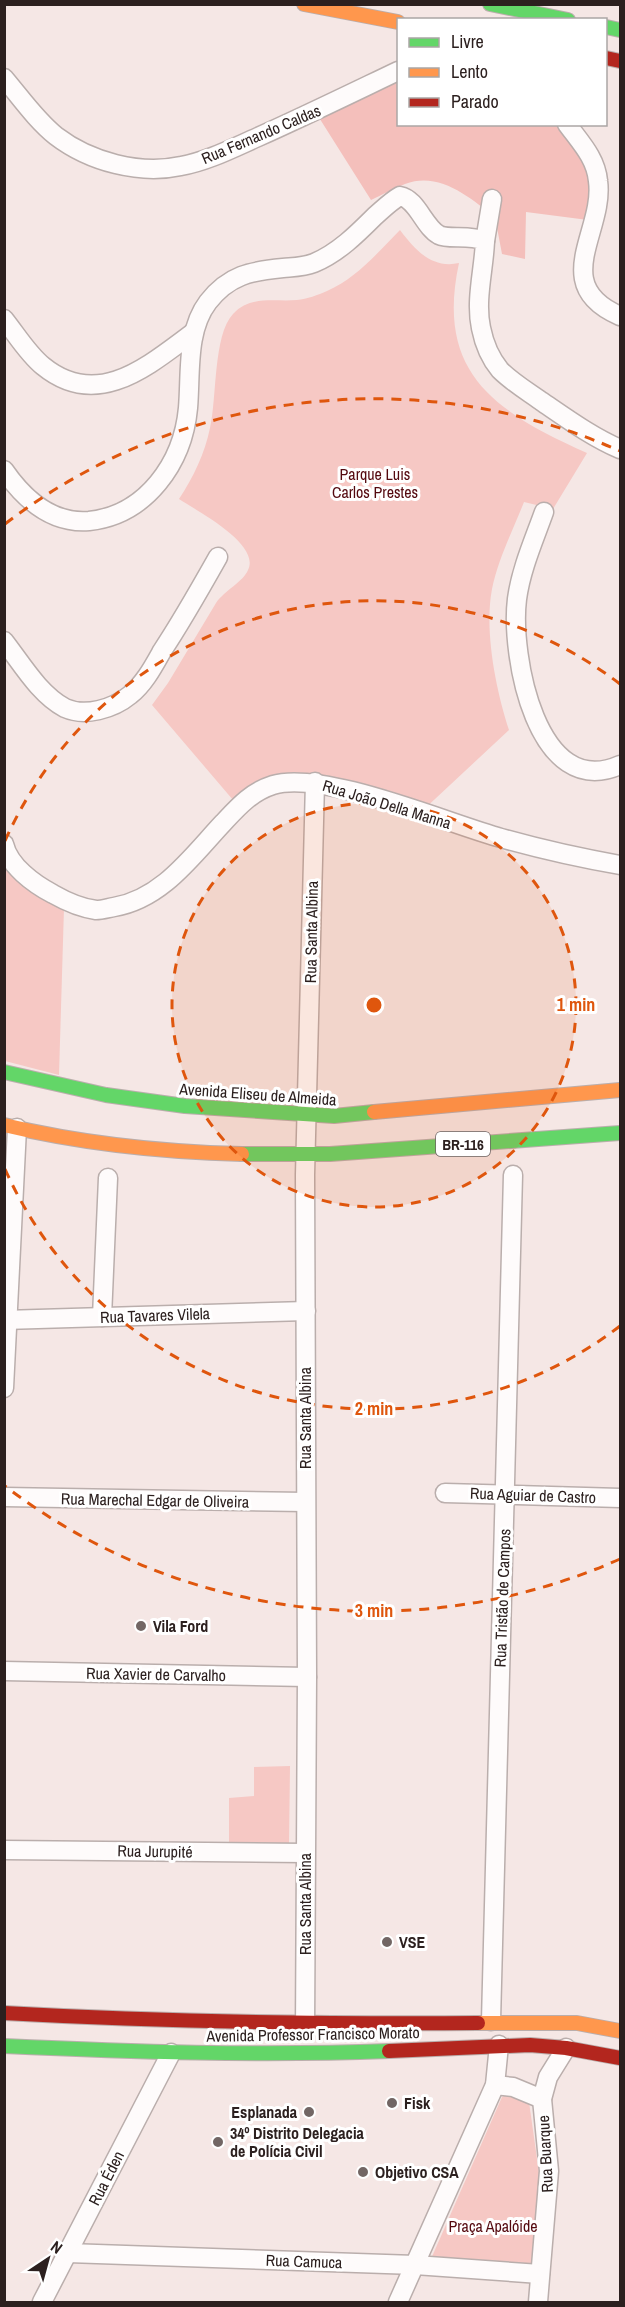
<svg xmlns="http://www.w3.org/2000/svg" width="625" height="2307" viewBox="0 0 625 2307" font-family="'Archivo Narrow',sans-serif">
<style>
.green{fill:#f6c8c4}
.forest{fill:#f4bfbb}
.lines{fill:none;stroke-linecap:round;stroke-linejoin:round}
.street-casing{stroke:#baaeac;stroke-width:21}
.fast-casing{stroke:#baaeac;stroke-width:16}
.slow-casing{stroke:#baaeac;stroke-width:16}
.jam-casing{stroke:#baaeac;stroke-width:16}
.street{stroke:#fefbfb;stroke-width:18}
.fast{stroke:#63d668;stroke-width:14}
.slow{stroke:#ff974d;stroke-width:14}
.jam{stroke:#b3261e;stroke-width:14}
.ring{fill:none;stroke:#df560d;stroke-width:3;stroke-dasharray:10 8}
.poi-dot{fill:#726664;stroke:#fff;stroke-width:2}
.labels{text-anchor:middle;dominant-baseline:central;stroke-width:6;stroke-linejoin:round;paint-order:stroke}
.shield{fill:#fff;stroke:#6b6362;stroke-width:1.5}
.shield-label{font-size:15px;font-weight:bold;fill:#2c201f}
.street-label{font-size:16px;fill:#2c201f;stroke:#fff}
.park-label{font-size:16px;fill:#54090f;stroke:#fff}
.poi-label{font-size:16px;font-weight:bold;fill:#2c201f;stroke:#fff;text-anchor:start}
.centre{fill:#df560d;stroke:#fff;stroke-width:3}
.ring-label{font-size:18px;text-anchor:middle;font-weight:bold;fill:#df560d;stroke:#fff;stroke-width:6;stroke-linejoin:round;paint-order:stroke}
</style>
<rect width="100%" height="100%" fill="#f5e7e5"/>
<!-- green -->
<g class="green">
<path d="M400 230C415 250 432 269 459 263 435 374 496 412 587 453L553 509 524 502C513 530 498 559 492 589 484 631 496 690 509 730L420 813 275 784 239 807 152 705 168 683 216 603C225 590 243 582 248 570 261 544 197 511 179 499 193 478 205 453 210 428 217 399 213 335 233 314 250 295 274 302 297 300 307 299 318 295 327 291 357 278 378 252 400 230Z"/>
<polygon points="4,858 64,908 59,1075 5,1061"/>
<polygon points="290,1766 289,1846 229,1845 229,1798 254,1796 254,1767"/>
<polygon points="516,2089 528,2095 541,2187 532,2272 427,2268 502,2097"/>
</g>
<!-- forest -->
<path class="forest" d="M398 74V124L556 125 577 147 593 171 588 220 526 212 525 259 502 254 495 217C470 198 440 171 405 184 394 188 382 195 371 200L318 116Z"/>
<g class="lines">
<!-- street casing -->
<g class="street-casing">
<g id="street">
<path d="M4 78C21 98 36 120 56 136 90 162 140 175 181 166 208 161 233 148 258 137 305 116 352 93 398 71"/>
<path d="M567 124C580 142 596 158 598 181 605 231 548 285 620 316"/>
<polyline points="485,241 492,199"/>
<path d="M4 319C16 334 28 354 43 366 98 411 149 365 194 332"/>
<path d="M4 470C24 499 52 524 89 521 146 515 183 463 188 408 191 373 186 331 208 302 229 275 251 271 283 268 294 267 304 267 314 263 338 253 357 234 375 216 383 209 391 201 400 196 417 199 424 227 439 235 449 240 469 234 485 241 484 269 475 300 481 328 484 343 490 358 500 370 512 382 527 391 541 401 566 418 592 437 620 449"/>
<path d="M544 512C534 540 521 569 517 599 510 655 537 802 620 765"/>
<path d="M4 641C22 664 39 694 65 708 85 717 113 709 130 695 144 684 153 667 162 651 182 621 200 589 218 557"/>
<path d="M4 844C9 866 34 884 53 894 67 902 81 908 96 910 102 910 108 908 114 907 162 899 192 856 223 823 238 807 251 792 273 785 323 770 447 823 501 838 540 849 580 858 620 865"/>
<polyline points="102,1317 108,1178"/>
<polyline points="4,1320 306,1311"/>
<polyline points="4,1388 17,1128"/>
<polyline points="445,1493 620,1498"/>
<polyline points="4,1497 305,1502"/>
<polyline points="4,1671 307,1677"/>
<polyline points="4,1850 305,1853"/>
<polyline points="491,2021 513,1175"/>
<polyline points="305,2031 307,1677 305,1175 315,782"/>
<polyline points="495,2085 513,2087 542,2099"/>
<polyline points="68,2253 415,2265 540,2274"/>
<polyline points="42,2302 171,2053"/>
<polyline points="398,2302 495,2085 499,2045"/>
<polyline points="538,2302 549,2171 542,2099 548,2077 566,2048"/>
</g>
</g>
<!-- fast casing -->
<g class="fast-casing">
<g id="fast">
<polyline points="490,4 568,20"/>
<polyline points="606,27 620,30"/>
<polyline points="4,1072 106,1095 185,1106 334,1116 374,1112"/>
<polyline points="242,1154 330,1154 620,1133"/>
<path d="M4 2046C132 2052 260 2056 389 2051"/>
</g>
</g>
<!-- slow casing -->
<g class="slow-casing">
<g id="slow">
<polyline points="304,4 398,22"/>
<polyline points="374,1112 620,1090"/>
<path d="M4 1125C83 1144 161 1152 242 1154"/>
<polyline points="478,2023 577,2023 620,2031"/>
</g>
</g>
<!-- jam casing -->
<g class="jam-casing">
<g id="jam">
<polyline points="606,58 620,61"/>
<path d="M4 2013C162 2022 319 2024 478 2023"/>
<polyline points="389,2051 530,2045 566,2048 620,2058"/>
</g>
</g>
<!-- street -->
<use href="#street" class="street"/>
<!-- fast -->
<use href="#fast" class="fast"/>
<!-- slow -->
<use href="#slow" class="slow"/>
<!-- jam -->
<use href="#jam" class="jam"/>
</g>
<!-- distance rings -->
<circle cx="374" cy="1005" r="202" fill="#df560d" fill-opacity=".12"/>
<g class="ring">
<circle cx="374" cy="1005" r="202"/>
<path d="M620 1326A404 404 0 0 1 5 1169M5 841A404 404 0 0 1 620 684"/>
<path d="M620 1559A606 606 0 0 1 5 1486M5 524A606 606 0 0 1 620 451"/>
</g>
<!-- markers -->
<g class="poi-dot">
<circle cx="141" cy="1626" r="6"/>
<circle cx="387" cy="1942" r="6"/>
<circle cx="392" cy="2103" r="6"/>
<circle cx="309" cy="2112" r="6"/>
<circle cx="218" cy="2142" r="6"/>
<circle cx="363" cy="2172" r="6"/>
</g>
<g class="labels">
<!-- shield labels -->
<rect class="shield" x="436" y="1132" width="54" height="24" rx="4.5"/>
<g class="shield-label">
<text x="463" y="1144">BR-116</text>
</g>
<!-- street labels -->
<g class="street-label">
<text transform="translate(261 134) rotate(-23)">Rua Fernando Caldas</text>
<text transform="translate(387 804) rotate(17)">Rua João Della Manna</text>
<text transform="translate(311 932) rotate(-89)">Rua Santa Albina</text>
<text transform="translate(258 1094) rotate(4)">Avenida Eliseu de Almeida</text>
<text transform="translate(155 1315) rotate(-2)">Rua Tavares Vilela</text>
<text transform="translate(305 1418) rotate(-90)">Rua Santa Albina</text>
<text transform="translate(533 1495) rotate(2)">Rua Aguiar de Castro</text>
<text transform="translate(155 1500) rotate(1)">Rua Marechal Edgar de Oliveira</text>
<text transform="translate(502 1598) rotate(-88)">Rua Tristão de Campos</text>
<text transform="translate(156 1674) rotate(1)">Rua Xavier de Carvalho</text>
<text transform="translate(155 1851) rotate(1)">Rua Jurupité</text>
<text transform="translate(305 1904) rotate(-90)">Rua Santa Albina</text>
<text transform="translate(313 2034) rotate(-1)">Avenida Professor Francisco Morato</text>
<text transform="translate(545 2154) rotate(-93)">Rua Buarque</text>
<text transform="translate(106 2178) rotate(-63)">Rua Éden</text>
<text transform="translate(304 2261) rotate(2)">Rua Camuca</text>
</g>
<!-- park labels -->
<g class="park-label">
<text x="375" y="474">Parque Luis<tspan x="375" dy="18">Carlos Prestes</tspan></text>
<text x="493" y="2226">Praça Apalóide</text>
</g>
<!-- poi labels -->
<g class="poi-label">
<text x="153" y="1626">Vila Ford</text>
<text x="399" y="1942">VSE</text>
<text x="404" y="2103">Fisk</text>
<text x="297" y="2112" text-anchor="end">Esplanada</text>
<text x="230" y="2133">34º Distrito Delegacia<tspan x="230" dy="18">de Polícia Civil</tspan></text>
<text x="375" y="2172">Objetivo CSA</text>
</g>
</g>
<circle cx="374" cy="1005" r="9" class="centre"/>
<g class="ring-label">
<text x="576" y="1011">1 min</text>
<text x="374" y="1415">2 min</text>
<text x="374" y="1617">3 min</text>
</g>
<!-- border -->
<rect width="625" height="2307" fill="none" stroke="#2c201f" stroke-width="12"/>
<!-- legend -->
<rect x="397" y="18" width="210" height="108" fill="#ffffff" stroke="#aba6a5" stroke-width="1.5"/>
<rect x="409" y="38" width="30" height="9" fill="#63d668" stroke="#aba6a5" stroke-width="1.5"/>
<text x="451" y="48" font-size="18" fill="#2c201f">Livre</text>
<rect x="409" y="68" width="30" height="9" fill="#ff974d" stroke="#aba6a5" stroke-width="1.5"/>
<text x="451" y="78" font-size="18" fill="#2c201f">Lento</text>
<rect x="409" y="98" width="30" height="9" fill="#b3261e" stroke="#aba6a5" stroke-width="1.5"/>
<text x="451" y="108" font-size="18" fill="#2c201f">Parado</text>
<!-- north arrow -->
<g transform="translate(48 2259) rotate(36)" stroke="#ffffff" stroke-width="4.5" paint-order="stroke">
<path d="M0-4.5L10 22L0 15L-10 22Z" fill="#2c201f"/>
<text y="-9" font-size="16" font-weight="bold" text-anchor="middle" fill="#2c201f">N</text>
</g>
</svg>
